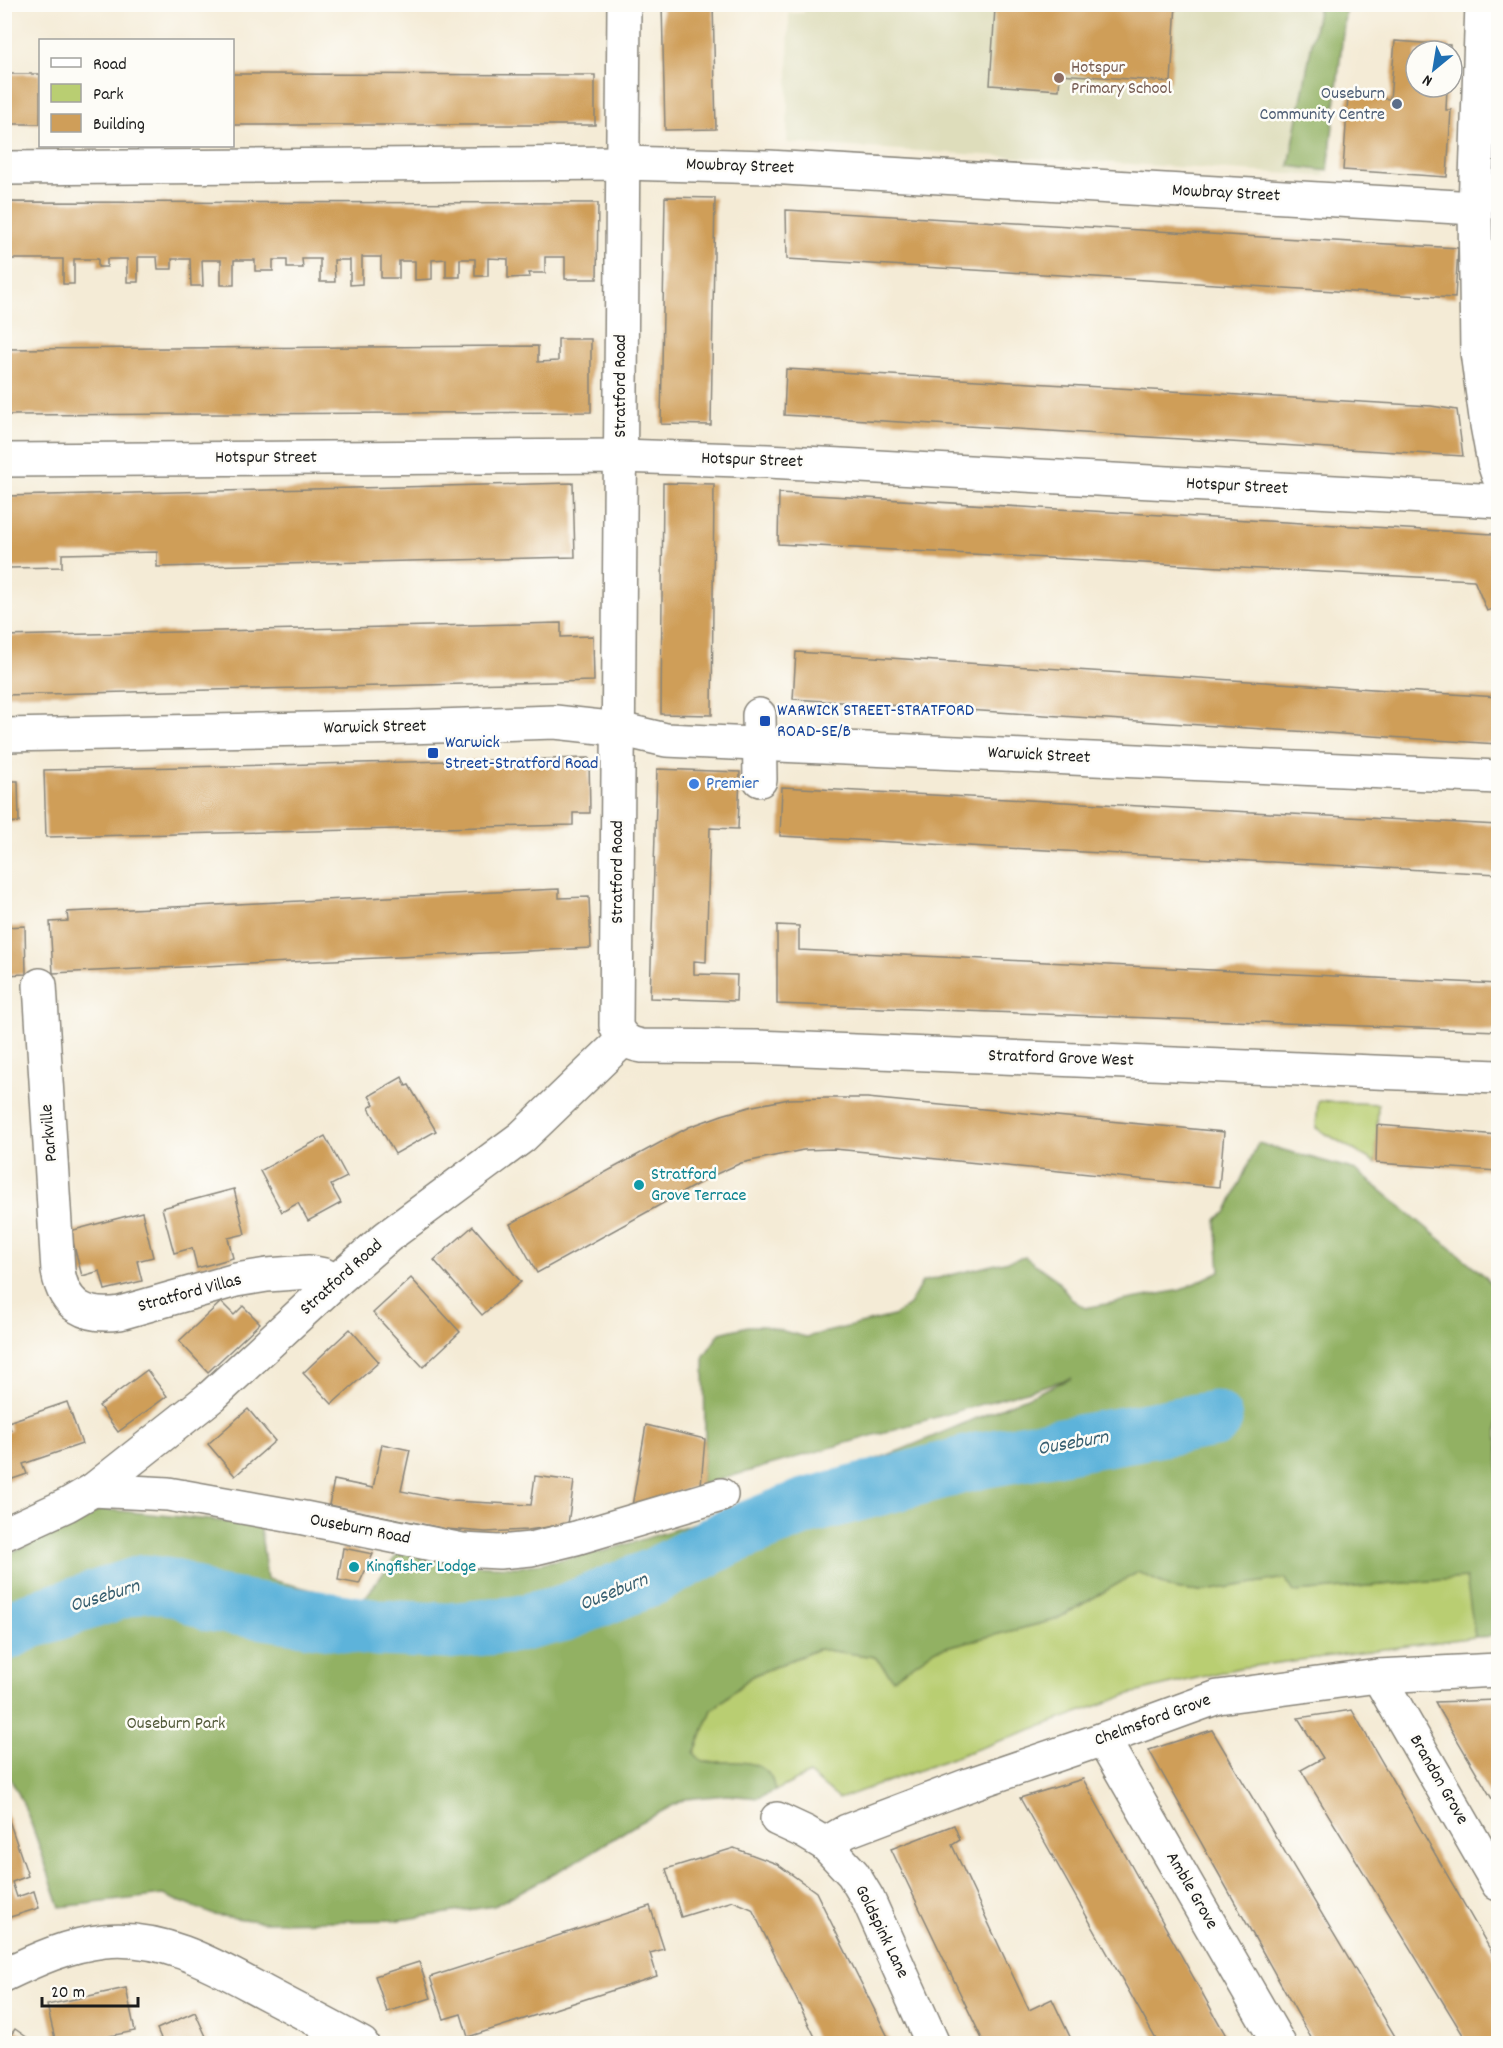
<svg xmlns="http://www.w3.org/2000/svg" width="1503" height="2048" viewBox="0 0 1503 2048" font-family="Dekko,sans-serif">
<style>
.built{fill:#deddbb}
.green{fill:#b9ce72;stroke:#6a7547;stroke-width:1.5}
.forest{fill:#92b164;stroke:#576640;stroke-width:1.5}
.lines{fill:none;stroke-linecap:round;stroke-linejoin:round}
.river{stroke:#5db3da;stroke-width:57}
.building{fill:#cf9e59}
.minor-casing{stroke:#888479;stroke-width:36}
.minor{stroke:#fff;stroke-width:33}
.education-dot{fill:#8d6e63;stroke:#fdfcf7;stroke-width:2}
.service-dot{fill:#5c6f8a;stroke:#fdfcf7;stroke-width:2}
.transit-dot{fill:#1a4fb4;stroke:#fdfcf7;stroke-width:2}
.shop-dot{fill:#3f7fe0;stroke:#fdfcf7;stroke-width:2}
.culture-dot{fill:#0f9aa8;stroke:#fdfcf7;stroke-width:2}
.labels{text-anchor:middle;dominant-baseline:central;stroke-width:5;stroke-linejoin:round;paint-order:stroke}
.education-label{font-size:18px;fill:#785e54;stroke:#fdfcf7;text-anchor:start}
.service-label{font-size:18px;fill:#4e5e75;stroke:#fdfcf7;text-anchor:end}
.street-label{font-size:18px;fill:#1c1c1c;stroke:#fdfcf7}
.transit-label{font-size:18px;fill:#164399;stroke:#fdfcf7;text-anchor:start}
.shop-label{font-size:18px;fill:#366cbe;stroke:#fdfcf7;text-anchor:start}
.culture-label{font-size:18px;fill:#0d838f;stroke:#fdfcf7;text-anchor:start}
.park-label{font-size:18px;fill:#535a3a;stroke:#fdfcf7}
.water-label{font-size:20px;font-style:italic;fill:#396071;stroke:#fdfcf7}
</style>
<rect width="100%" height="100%" fill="#fdfcf7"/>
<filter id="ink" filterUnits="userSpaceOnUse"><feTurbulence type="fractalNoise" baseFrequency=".0167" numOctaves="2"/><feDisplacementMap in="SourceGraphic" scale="12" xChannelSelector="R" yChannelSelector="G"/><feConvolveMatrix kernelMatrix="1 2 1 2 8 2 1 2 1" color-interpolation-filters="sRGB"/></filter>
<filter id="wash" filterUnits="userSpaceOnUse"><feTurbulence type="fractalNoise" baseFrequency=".008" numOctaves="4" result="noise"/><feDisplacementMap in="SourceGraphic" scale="24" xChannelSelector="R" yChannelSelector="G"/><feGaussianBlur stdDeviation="1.35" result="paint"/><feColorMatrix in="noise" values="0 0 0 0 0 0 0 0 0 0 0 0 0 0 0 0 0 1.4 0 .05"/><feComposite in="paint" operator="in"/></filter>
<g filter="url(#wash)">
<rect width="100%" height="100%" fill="#f4ebd6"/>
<!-- built -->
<polygon class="built" points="804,5 1335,5 1324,176 787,143 789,13 804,13"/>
<!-- green -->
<g class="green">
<polygon points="1318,1101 1378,1104 1376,1163 1316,1128"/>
<polygon points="1138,1572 1174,1589 1200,1592 1285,1578 1295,1592 1467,1578 1475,1637 1239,1668 1130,1694 839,1799 809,1774 775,1791 771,1777 703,1762 694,1754 712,1710 752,1676 819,1649 875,1657 893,1679 934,1650 1055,1620"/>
</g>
<!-- forest -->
<g class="forest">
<polygon points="1319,5 1346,5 1328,171 1289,166"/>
<path d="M1258 1143 1356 1170 1485 1276 1498 1293V1636L1475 1637 1466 1578 1294 1592 1285 1578 1200 1592 1174 1589 1138 1572 1055 1620 934 1650 893 1679 875 1657 818 1649 752 1676 712 1710 694 1753 703 1762C723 1763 759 1756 771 1777 773 1781 774 1787 775 1791L758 1798 727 1795 685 1799 632 1827 582 1858 494 1906 400 1920 264 1922 214 1915 163 1895 60 1907C49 1878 24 1790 5 1773V1556L101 1509 260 1525 267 1579 362 1602 399 1552 466 1565 520 1567 605 1551 757 1504 901 1450 1072 1378 701 1485 705 1439 704 1356 720 1333 748 1326H764L806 1337 893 1316 909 1305 922 1282 1025 1257 1056 1279 1071 1299 1085 1308 1181 1290 1220 1271 1216 1219 1226 1213Z"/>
</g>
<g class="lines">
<!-- river -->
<polyline class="river" points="4,1633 29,1621 144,1583 177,1588 210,1603 378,1628 447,1631 518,1624 564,1613 655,1576 724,1539 805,1507 982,1460 1214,1419"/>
</g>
<g id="blocks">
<!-- building -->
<g class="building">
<polygon points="662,4 713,4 716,129 665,130"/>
<polygon points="977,4 1176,4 1171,82 1060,74 1059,90 990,85 995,8 977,6"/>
<polygon points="1395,41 1450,45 1450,51 1416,51 1416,87 1447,87 1446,110 1451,110 1447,177 1343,170 1348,96 1390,99"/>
<rect x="4" y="74" width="36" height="50"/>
<polygon points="232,74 595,75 595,125 232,125"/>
<polygon points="665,197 715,198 711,425 661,424"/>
<polygon points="4,202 598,203 597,279 565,279 565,257 545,257 545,273 529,273 530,277 508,278 508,259 488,258 488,276 475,276 475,259 460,259 460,277 446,277 446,259 432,260 432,279 415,280 415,261 399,261 399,278 381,278 381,257 362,257 362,284 350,285 350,260 334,260 335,282 320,282 320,259 302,259 303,268 287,268 287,260 273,260 273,271 255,271 255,260 234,260 234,285 221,285 221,260 202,260 203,286 191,286 190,259 172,259 172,269 158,269 157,257 138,257 138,282 127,282 127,259 107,259 107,267 98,267 98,259 74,259 74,284 63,284 63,259 4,259"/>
<polygon points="786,210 1458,248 1455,298 787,259"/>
<polygon points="558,339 591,339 591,412 4,415 4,349 538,346 538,362 558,361"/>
<polygon points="786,369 1431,406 1457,410 1463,456 784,415"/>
<polygon points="573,483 575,557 157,567 157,552 62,554 62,567 8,568 6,496"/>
<polygon points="663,483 714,484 712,715 661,714"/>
<polygon points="779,493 1493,534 1498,547 1498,607 1487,611 1474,580 778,544"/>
<polygon points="561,623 561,637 593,636 594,681 4,695 4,636"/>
<polygon points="796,652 1498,697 1498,744 793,699"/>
<polygon points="589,758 590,813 573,813 573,825 46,837 44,770"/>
<polygon points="657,769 740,772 738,829 710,828 706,962 694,961 694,974 737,975 736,1001 650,998"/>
<polygon points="4,781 18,781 19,822 4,823"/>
<polygon points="782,787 1498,825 1498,874 780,836"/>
<polygon points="559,889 559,898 589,897 591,948 53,973 50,922 68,921 67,912"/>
<polygon points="777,925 799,926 799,950 1498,984 1498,1031 777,1004"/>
<polygon points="25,926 26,974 4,975 4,927"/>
<polygon points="402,1077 406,1086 409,1085 436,1131 395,1154 369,1108 374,1104 369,1096"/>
<polygon points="828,1098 867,1098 1224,1132 1219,1187 867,1152 834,1149 803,1150 741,1163 714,1175 537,1273 510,1224 689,1127 722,1115 753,1106 789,1099"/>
<polygon points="1377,1125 1498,1135 1498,1171 1376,1163"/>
<polygon points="325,1136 347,1177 331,1185 341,1203 308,1221 298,1203 282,1212 260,1171"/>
<polygon points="234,1189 245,1234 228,1238 233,1258 197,1268 192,1248 174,1253 162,1208"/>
<polygon points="142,1212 153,1257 137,1261 142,1281 105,1290 100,1271 82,1276 70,1231"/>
<polygon points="473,1226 521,1282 482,1315 434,1260"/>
<polygon points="411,1278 460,1332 423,1367 373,1313"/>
<polygon points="221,1302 234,1315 243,1306 260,1323 208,1372 179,1341"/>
<polygon points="350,1329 379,1362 332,1404 303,1373"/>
<polygon points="147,1370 167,1396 118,1432 99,1406"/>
<polygon points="67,1402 82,1444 23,1464 27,1474 4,1482 4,1433 11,1430 8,1422"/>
<polygon points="248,1409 275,1441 235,1476 208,1444"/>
<polygon points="646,1425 705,1439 701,1485 632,1506"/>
<polygon points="382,1444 410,1450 401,1491 452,1501 531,1505 535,1476 574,1481 568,1524 528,1530 486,1532 446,1529 329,1505 334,1480 373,1488"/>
<polygon points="343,1548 373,1554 359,1584 338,1580"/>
<polygon points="1498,1700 1498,1809 1435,1702"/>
<polygon points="1352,1710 1498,1963 1498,2043 1468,2043 1301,1770 1323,1758 1298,1718"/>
<polygon points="1212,1730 1399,2043 1314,2043 1149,1750"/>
<polygon points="1083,1779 1230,2043 1158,2043 1020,1798"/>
<polygon points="4,1806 28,1876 12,1882 17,1897 34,1891 39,1908 4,1919"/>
<polygon points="954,1825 960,1840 952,1845 1029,2010 1052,1999 1073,2043 984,2043 891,1849"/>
<polygon points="734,1848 777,1864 816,1892 891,2043 818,2043 752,1909 733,1901 681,1917 666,1869"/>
<polygon points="650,1906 664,1949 650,1953 657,1976 468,2037 461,2014 444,2019 430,1977"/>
<polygon points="419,1962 431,1998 387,2012 375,1976"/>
<polygon points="126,1988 135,2031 75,2043 56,2043 47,2005"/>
<polygon points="195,2012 209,2043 163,2043 157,2029"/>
<polygon points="15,2029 35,2043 5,2043"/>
</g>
</g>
</g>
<g filter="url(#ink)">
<use href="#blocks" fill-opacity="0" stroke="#888479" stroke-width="1.5"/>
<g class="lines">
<!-- minor casing -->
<g class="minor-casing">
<g id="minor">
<path d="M624 4 616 1026C621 1039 629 1044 642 1046L756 1047 1498 1077"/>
<polyline points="1482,4 1475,208 1477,352 1487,425 1494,463 1498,475"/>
<polyline points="4,168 623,163 768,167 1475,208"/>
<polyline points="4,460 621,456 768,461 1498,501"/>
<polyline points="759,715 760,780"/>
<polyline points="4,735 409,727 555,722 619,729 666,740 1498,777"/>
<path d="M40 985 58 1271C64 1307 86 1318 120 1313L236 1280 267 1275 309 1272 324 1275 336 1281"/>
<polyline points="93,1490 168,1494 304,1518 462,1550 499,1552 531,1549 576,1538 721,1495"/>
<polyline points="4,1534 67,1505 93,1490 212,1396 336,1281 387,1237 522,1137 624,1039"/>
<polyline points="1378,1676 1498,1884"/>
<polyline points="1103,1739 1279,2044"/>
<polyline points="777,1819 805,1832 825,1844 853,1874 868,1899 933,2044"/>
<polyline points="825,1844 847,1831 971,1784 1103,1739 1218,1697 1378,1676 1498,1670"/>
<path d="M4 1975C37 1959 68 1945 104 1941 163 1935 214 1965 264 1992 296 2009 329 2026 362 2044"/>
</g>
</g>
<!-- minor -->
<use href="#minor" class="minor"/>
</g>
</g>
<!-- markers -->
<circle class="education-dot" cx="1059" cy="78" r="6"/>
<circle class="service-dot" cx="1397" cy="104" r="6"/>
<g class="transit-dot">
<rect x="759" y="715" width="12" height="12" rx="3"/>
<rect x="427" y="747" width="12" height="12" rx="3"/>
</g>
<circle class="shop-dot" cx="694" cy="784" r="6"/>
<g class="culture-dot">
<circle cx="639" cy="1185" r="6"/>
<circle cx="354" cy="1567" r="6"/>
</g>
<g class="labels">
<!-- education labels -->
<g class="education-label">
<text x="1071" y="68">Hotspur<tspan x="1071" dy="21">Primary School</tspan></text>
</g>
<!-- service labels -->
<g class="service-label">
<text x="1385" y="94">Ouseburn<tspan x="1385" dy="21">Community Centre</tspan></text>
</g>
<!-- street labels -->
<g class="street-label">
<text transform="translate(740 167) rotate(2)">Mowbray Street</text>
<text transform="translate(1226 194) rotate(3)">Mowbray Street</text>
<text transform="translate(621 386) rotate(-90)">Stratford Road</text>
<text x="266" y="458">Hotspur Street</text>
<text transform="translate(752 461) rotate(2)">Hotspur Street</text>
<text transform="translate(1237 487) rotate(3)">Hotspur Street</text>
<text transform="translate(375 728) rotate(-1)">Warwick Street</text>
<text transform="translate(1039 756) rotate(3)">Warwick Street</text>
<text transform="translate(618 872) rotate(-90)">Stratford Road</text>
<text transform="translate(1061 1059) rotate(2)">Stratford Grove West</text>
<text transform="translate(50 1133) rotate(-95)">Parkville</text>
<text transform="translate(342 1278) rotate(-42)">Stratford Road</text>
<text transform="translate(190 1294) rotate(-15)">Stratford Villas</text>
<text transform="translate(360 1530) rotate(11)">Ouseburn Road</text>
<text transform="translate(1153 1721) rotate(-20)">Chelmsford Grove</text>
<text transform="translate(1438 1780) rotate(60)">Brandon Grove</text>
<text transform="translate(1191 1891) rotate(60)">Amble Grove</text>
<text transform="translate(881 1932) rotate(64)">Goldspink Lane</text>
</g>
<!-- transit labels -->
<g class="transit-label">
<text x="777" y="711">WARWICK STREET-STRATFORD<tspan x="777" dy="21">ROAD-SE/B</tspan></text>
<text x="445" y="743">Warwick<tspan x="445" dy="21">Street-Stratford Road</tspan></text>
</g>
<!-- shop labels -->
<g class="shop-label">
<text x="706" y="784">Premier</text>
</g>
<!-- culture labels -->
<g class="culture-label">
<text x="651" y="1175">Stratford<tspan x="651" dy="21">Grove Terrace</tspan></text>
<text x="366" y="1567">Kingfisher Lodge</text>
</g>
<!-- park labels -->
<g class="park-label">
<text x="176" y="1724">Ouseburn Park</text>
</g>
<!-- water labels -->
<g class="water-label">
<text transform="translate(1073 1444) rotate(-10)">Ouseburn</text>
<text transform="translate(614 1593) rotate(-22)">Ouseburn</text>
<text transform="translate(105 1597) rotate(-17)">Ouseburn</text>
</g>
</g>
<!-- margin -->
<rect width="1503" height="2048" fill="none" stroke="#fdfcf7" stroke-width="24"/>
<!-- legend -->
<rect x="39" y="39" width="195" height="108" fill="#fdfcf7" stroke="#a3a29f" stroke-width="1.5"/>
<rect x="51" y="58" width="30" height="9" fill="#ffffff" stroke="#a3a29f" stroke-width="1.5"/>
<text x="93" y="69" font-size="18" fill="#1c1c1c">Road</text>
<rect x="51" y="84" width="30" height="18" fill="#b9ce72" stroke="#a3a29f" stroke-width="1.5"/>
<text x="93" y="99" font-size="18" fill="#1c1c1c">Park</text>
<rect x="51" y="114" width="30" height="18" fill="#cf9e59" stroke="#a3a29f" stroke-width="1.5"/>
<text x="93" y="129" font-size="18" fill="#1c1c1c">Building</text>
<!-- north arrow -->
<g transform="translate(1434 69) rotate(210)"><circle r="28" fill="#fdfcf7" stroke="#a3a29f" stroke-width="1.5"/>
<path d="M0-4.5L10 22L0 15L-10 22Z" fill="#1f6fb2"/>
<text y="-9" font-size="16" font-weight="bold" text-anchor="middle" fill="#1c1c1c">N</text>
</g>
<!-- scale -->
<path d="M42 1997v9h96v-9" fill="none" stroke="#1c1c1c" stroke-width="3"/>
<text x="51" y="1997" font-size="18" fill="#1c1c1c" stroke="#fdfcf7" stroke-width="4.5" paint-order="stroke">20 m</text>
</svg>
